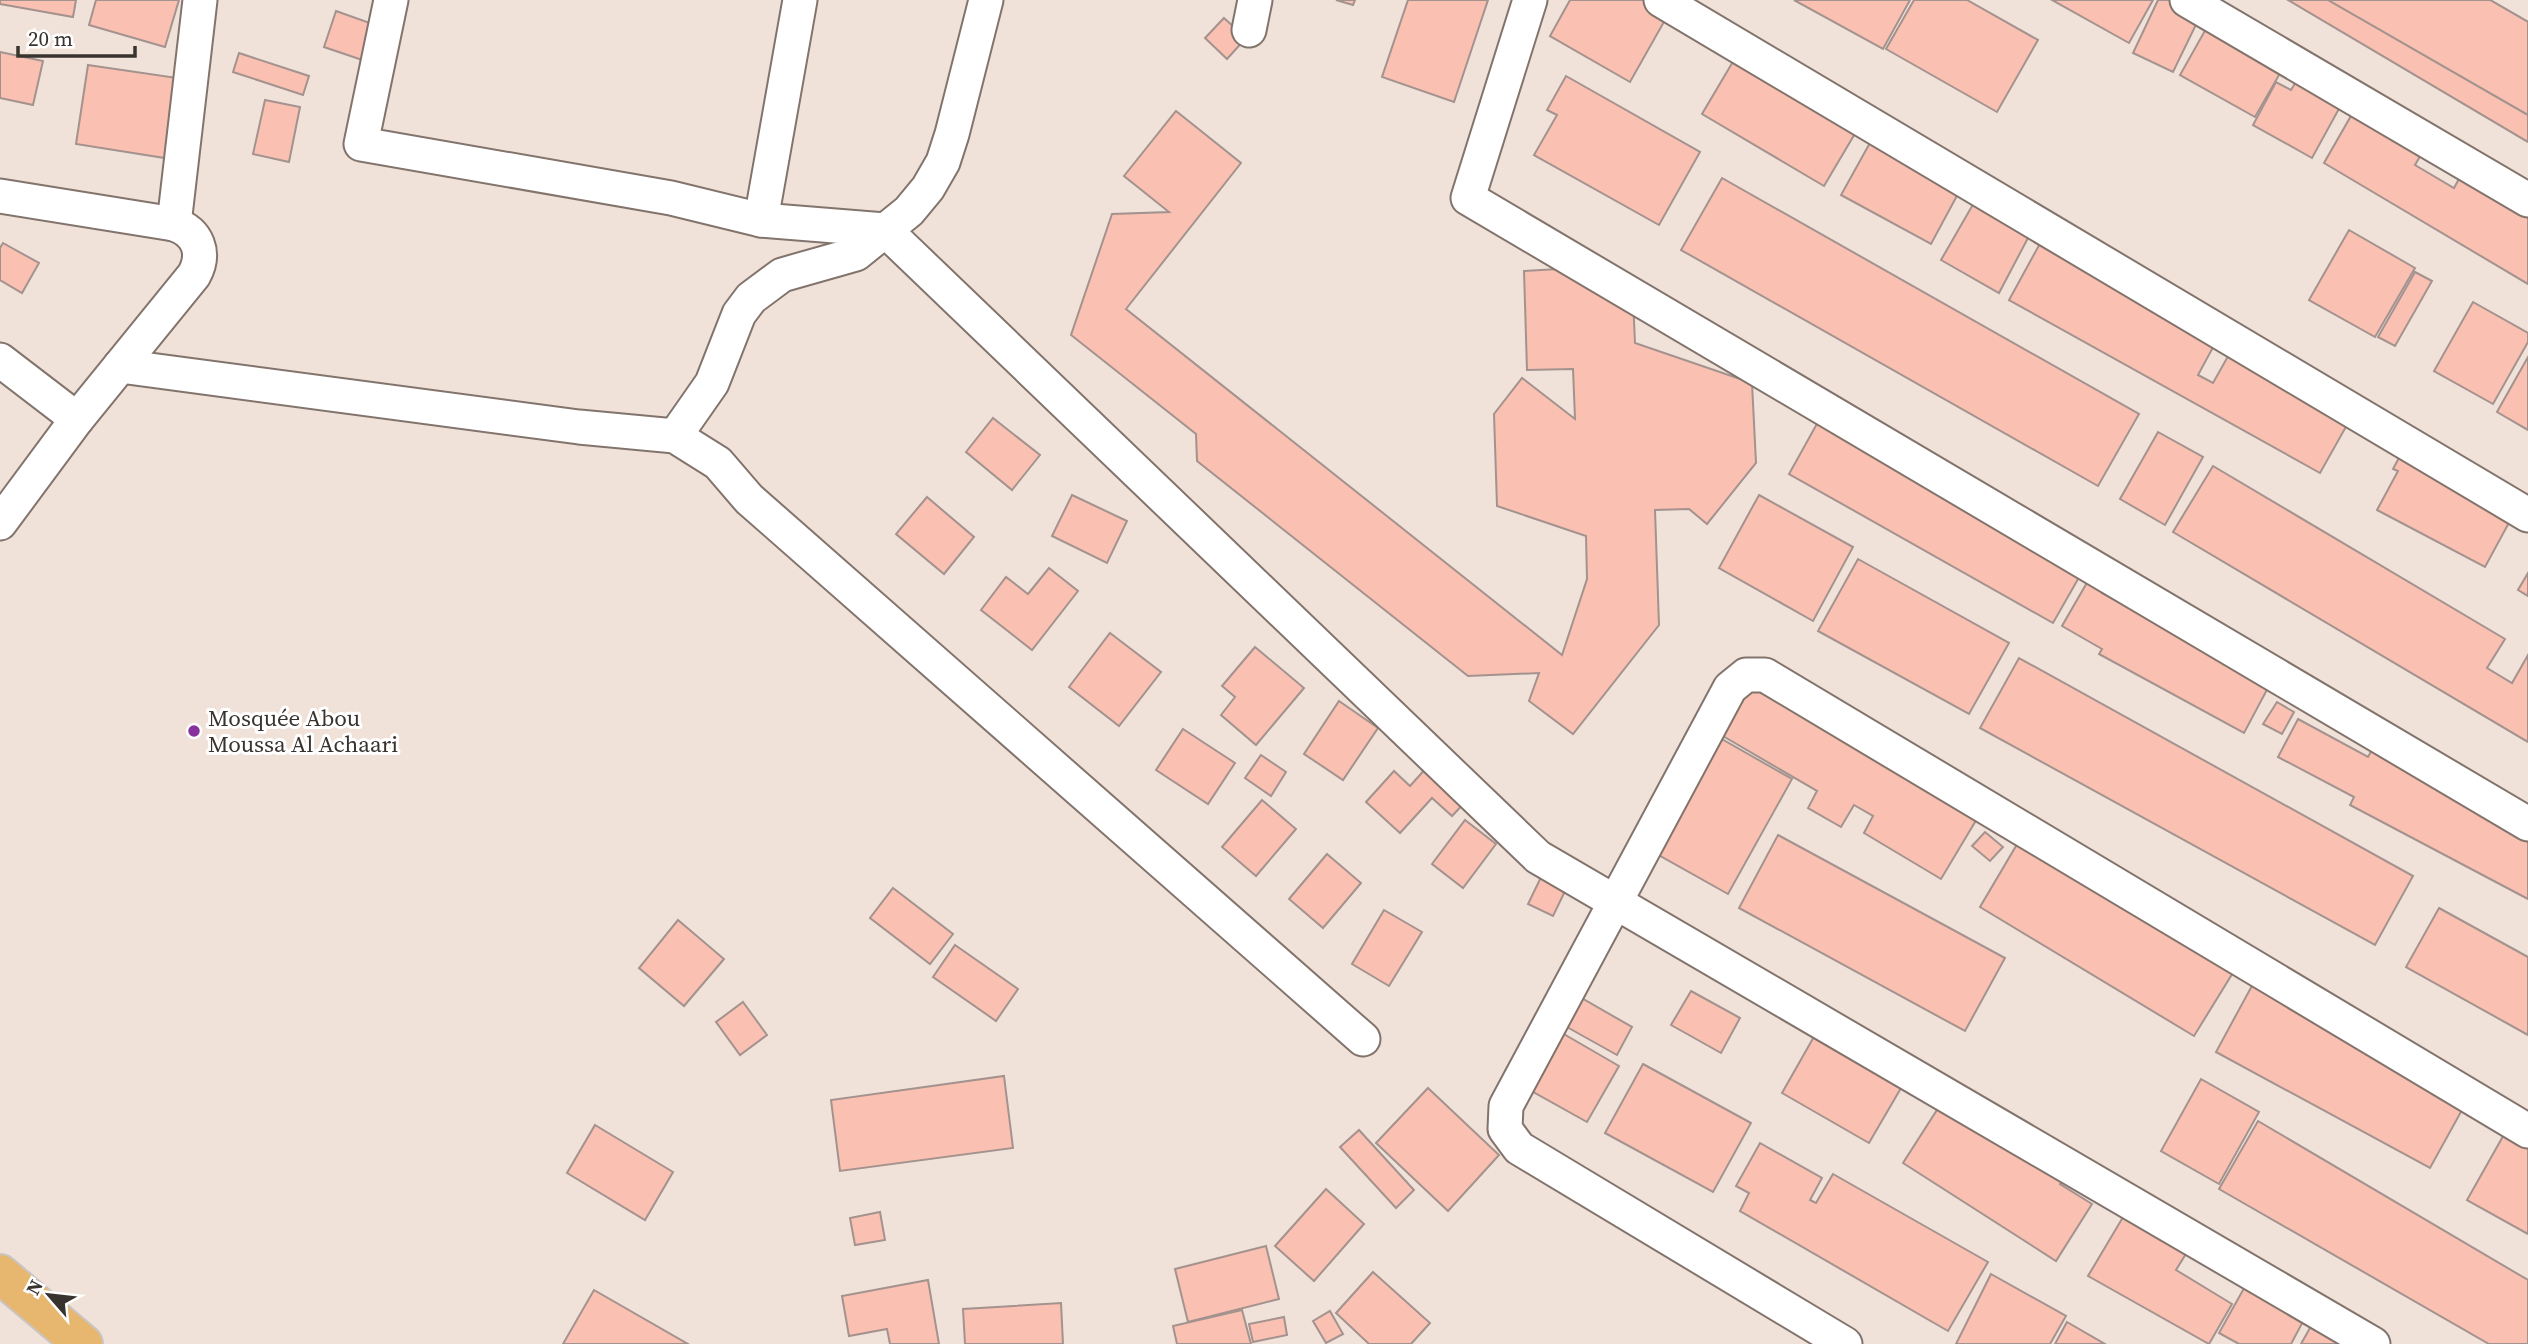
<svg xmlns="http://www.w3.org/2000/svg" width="2528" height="1344" viewBox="0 0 2528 1344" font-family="'Source Serif 4',serif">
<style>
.building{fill:#fac0b1;stroke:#a3928e;stroke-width:2}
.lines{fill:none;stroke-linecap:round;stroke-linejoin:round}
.minor-casing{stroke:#82746c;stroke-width:37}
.trunk-casing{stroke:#c8c6c5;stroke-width:42}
.minor{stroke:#fff;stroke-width:33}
.trunk{stroke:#e8b76f;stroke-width:38}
.poi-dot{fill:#88319e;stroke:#fff;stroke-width:2.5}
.labels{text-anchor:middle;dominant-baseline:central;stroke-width:6;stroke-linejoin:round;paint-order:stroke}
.poi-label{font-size:23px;fill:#39332f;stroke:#fff;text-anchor:start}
</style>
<rect width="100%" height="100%" fill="#f1e2d9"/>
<!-- building -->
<g class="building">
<polygon points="0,0 76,0 73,17 0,4"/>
<polygon points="96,0 179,0 165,47 89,25"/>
<polygon points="1336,0 1355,0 1353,5"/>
<polygon points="1408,0 1488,0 1454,102 1382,77"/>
<polygon points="1570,0 1645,0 1669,13 1630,82 1550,36"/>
<polygon points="1794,0 1910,0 1883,49"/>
<polygon points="1914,0 1967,0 2038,40 1997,112 1886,49"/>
<polygon points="2052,0 2153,0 2129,43"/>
<polygon points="2158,0 2197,0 2206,4 2173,72 2133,53"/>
<polygon points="2288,0 2490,0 2528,22 2528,142"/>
<polygon points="2328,0 2490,0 2528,22 2528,115"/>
<polygon points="336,11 384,28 371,63 324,47"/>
<polygon points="2216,11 2291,54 2255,117 2180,75"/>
<polygon points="1224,18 1246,38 1227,59 1205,38"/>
<polygon points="1741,48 1863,120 1824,186 1702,114"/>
<polygon points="0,52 43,61 33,105 0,98"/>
<polygon points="239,53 309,76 303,95 233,72"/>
<polygon points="88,65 184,79 171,159 76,144"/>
<polygon points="2302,72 2346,96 2312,158 2253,125 2276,82 2291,90"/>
<polygon points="1566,76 1700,152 1659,225 1534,155 1557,115 1547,110"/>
<polygon points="2363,95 2432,136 2415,165 2454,188 2466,166 2528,202 2528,284 2324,163"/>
<polygon points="265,100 300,107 289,162 253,154"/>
<polygon points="1176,111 1241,163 1126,309 1562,655 1587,579 1586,536 1497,506 1494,414 1522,378 1575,419 1573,369 1527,370 1524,271 1593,267 1633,299 1635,343 1752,383 1756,463 1707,524 1689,509 1655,510 1659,625 1573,734 1529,701 1539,673 1468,676 1197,461 1196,434 1071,335 1112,214 1169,212 1124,176"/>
<polygon points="1881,123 1966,179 1931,244 1841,195"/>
<polygon points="1722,178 2139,414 2098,486 1681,250"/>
<polygon points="1983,187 2038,219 1999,293 1941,260"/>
<polygon points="2049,227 2224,327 2198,375 2213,383 2236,342 2356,409 2320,473 2009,300"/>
<polygon points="2349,230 2415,268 2375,337 2309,300"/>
<polygon points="3,243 39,263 22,293 0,280 0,248"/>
<polygon points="2415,272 2432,281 2395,346 2378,337"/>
<polygon points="2473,302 2528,333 2528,342 2493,404 2434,371"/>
<polygon points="2528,357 2528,430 2497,412"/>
<polygon points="1828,404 2090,558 2053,623 1789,474"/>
<polygon points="993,418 1040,455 1012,490 966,452"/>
<polygon points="2158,432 2203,457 2165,525 2120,499"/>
<polygon points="2408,441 2518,506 2485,567 2377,510 2398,471 2393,469"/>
<polygon points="2213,466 2505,639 2487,668 2512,683 2528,655 2528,742 2173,532"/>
<polygon points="1072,495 1127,521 1107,563 1052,536"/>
<polygon points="1759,495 1853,547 1813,621 1719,568"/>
<polygon points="927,497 974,537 944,574 896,534"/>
<polygon points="1858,559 2009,643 1969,714 1818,631"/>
<polygon points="1049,568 1078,591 1032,650 981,610 1006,577 1028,594"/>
<polygon points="2528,573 2528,596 2518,590"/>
<polygon points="2092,574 2107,583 2102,593 2152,620 2278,669 2244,733 2099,654 2102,649 2062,626"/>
<polygon points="1110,633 1161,672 1119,726 1069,687"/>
<polygon points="1255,647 1304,688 1256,745 1221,715 1235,697 1222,686"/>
<polygon points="2019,658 2413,876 2375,945 1980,728"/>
<polygon points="1748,676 1978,817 1941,879 1864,833 1873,816 1854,805 1841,827 1808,808 1817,791 1716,732"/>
<polygon points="1339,701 1378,728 1343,780 1304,754"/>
<polygon points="2277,702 2294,712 2282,734 2263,724"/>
<polygon points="2298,719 2368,757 2379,737 2528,817 2528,899 2350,805 2354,797 2278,757"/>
<polygon points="1183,729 1235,763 1208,804 1156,770"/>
<polygon points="1713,734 1792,779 1728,894 1648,849"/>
<polygon points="1261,755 1286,772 1271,796 1245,778"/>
<polygon points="1428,766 1467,800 1452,816 1432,798 1400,833 1366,802 1394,771 1410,786"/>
<polygon points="1262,800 1296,829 1256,876 1222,847"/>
<polygon points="1465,820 1496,844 1463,888 1432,864"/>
<polygon points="1985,832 2003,847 1990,861 1972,846"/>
<polygon points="1778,835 2005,958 1965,1031 1739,908"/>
<polygon points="2019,841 2234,971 2194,1036 1980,907"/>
<polygon points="1327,854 1361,883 1323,928 1289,899"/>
<polygon points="1544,871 1569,883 1553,916 1528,904"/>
<polygon points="893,888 953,934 930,964 870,918"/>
<polygon points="2439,908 2528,957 2528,1035 2406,967"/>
<polygon points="1384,910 1422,932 1389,986 1352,964"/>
<polygon points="678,920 724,959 684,1006 639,968"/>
<polygon points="955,945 1018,989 996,1021 933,977"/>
<polygon points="2254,982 2467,1101 2430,1168 2216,1052"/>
<polygon points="1566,989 1632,1027 1617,1055 1549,1017"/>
<polygon points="1691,991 1740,1018 1721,1053 1671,1025"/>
<polygon points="743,1002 767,1035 740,1055 716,1022"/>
<polygon points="1550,1026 1619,1066 1587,1122 1517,1083"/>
<polygon points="1820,1026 1908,1076 1869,1143 1782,1093"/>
<polygon points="1643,1064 1751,1123 1713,1192 1605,1133"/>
<polygon points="1004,1076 1013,1148 840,1171 831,1100"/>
<polygon points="2201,1079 2259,1112 2219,1184 2161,1151"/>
<polygon points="1428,1088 1499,1155 1448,1211 1376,1143"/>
<polygon points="1944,1099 2063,1181 2060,1184 2092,1204 2056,1261 1903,1163"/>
<polygon points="2258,1121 2528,1280 2528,1344 2489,1344 2219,1189"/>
<polygon points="595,1125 673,1172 645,1220 567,1173"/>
<polygon points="1359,1130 1414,1190 1396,1208 1340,1147"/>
<polygon points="2506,1131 2528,1144 2528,1234 2467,1200"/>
<polygon points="1760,1143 1822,1178 1810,1200 1816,1203 1833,1174 1988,1262 1948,1331 1740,1211 1749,1193 1736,1186"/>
<polygon points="1326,1189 1364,1224 1314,1281 1275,1246"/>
<polygon points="2129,1207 2192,1244 2176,1270 2232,1304 2209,1344 2088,1276"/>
<polygon points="880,1212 885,1240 855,1245 850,1218"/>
<polygon points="1266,1246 1279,1299 1188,1322 1175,1269"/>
<polygon points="1373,1272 1430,1323 1411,1344 1369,1344 1336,1313"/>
<polygon points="1991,1274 2066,1316 2050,1344 1956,1344"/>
<polygon points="928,1280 939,1344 890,1344 887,1329 849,1336 842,1296"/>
<polygon points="2248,1281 2307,1314 2291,1344 2239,1344 2219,1333"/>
<polygon points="594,1290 688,1344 563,1344"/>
<polygon points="1061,1303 1063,1344 965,1344 963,1309"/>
<polygon points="1242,1310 1251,1344 1177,1344 1173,1326"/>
<polygon points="1330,1311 1343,1334 1326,1343 1313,1321"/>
<polygon points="1284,1317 1287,1335 1253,1342 1249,1324"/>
<polygon points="2316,1317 2363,1344 2301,1344"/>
<polygon points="2067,1322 2105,1344 2055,1344"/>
</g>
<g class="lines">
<!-- minor casing -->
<g class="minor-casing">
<g id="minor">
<polyline points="391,0 361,144 671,198 761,220 885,230 1538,857 2373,1344"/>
<polyline points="1530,0 1468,198 2528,824"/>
<polyline points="1661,0 2528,515"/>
<polyline points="2187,0 2528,200"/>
<polyline points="1249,30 1255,0"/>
<path d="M0 196 174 224C198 232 206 253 194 275L77 419 0 523"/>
<polyline points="761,220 800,0"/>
<polyline points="174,224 200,0"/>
<polyline points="0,360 77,419"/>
<polyline points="120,366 579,427 675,436 718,463 749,499 1363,1039"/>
<polyline points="675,436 712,383 739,314 751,298 782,275 856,254 909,211 928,188 943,162 952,134 986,0"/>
<polyline points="1845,1344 1519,1148 1505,1129 1506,1106 1730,688 1746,675 1765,675 2528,1131"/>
</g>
</g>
<!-- trunk casing -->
<g class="trunk-casing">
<polyline id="trunk" points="0,1274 83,1344"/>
</g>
<!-- minor -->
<use href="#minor" class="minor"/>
<!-- trunk -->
<use href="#trunk" class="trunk"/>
</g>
<!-- markers -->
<circle class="poi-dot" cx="194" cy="731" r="7"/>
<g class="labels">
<!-- poi labels -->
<g class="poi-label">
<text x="208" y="718">Mosquée Abou<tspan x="208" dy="26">Moussa Al Achaari</tspan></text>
</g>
</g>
<!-- north arrow -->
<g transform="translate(49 1295) rotate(298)" stroke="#ffffff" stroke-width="5" paint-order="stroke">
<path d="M0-5L12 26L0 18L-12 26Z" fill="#39332f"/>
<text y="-10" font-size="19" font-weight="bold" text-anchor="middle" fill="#39332f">N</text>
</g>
<!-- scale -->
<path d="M18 46v10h117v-10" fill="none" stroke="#39332f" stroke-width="3.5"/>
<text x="28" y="46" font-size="21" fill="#39332f" stroke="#ffffff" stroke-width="5" paint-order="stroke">20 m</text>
</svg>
